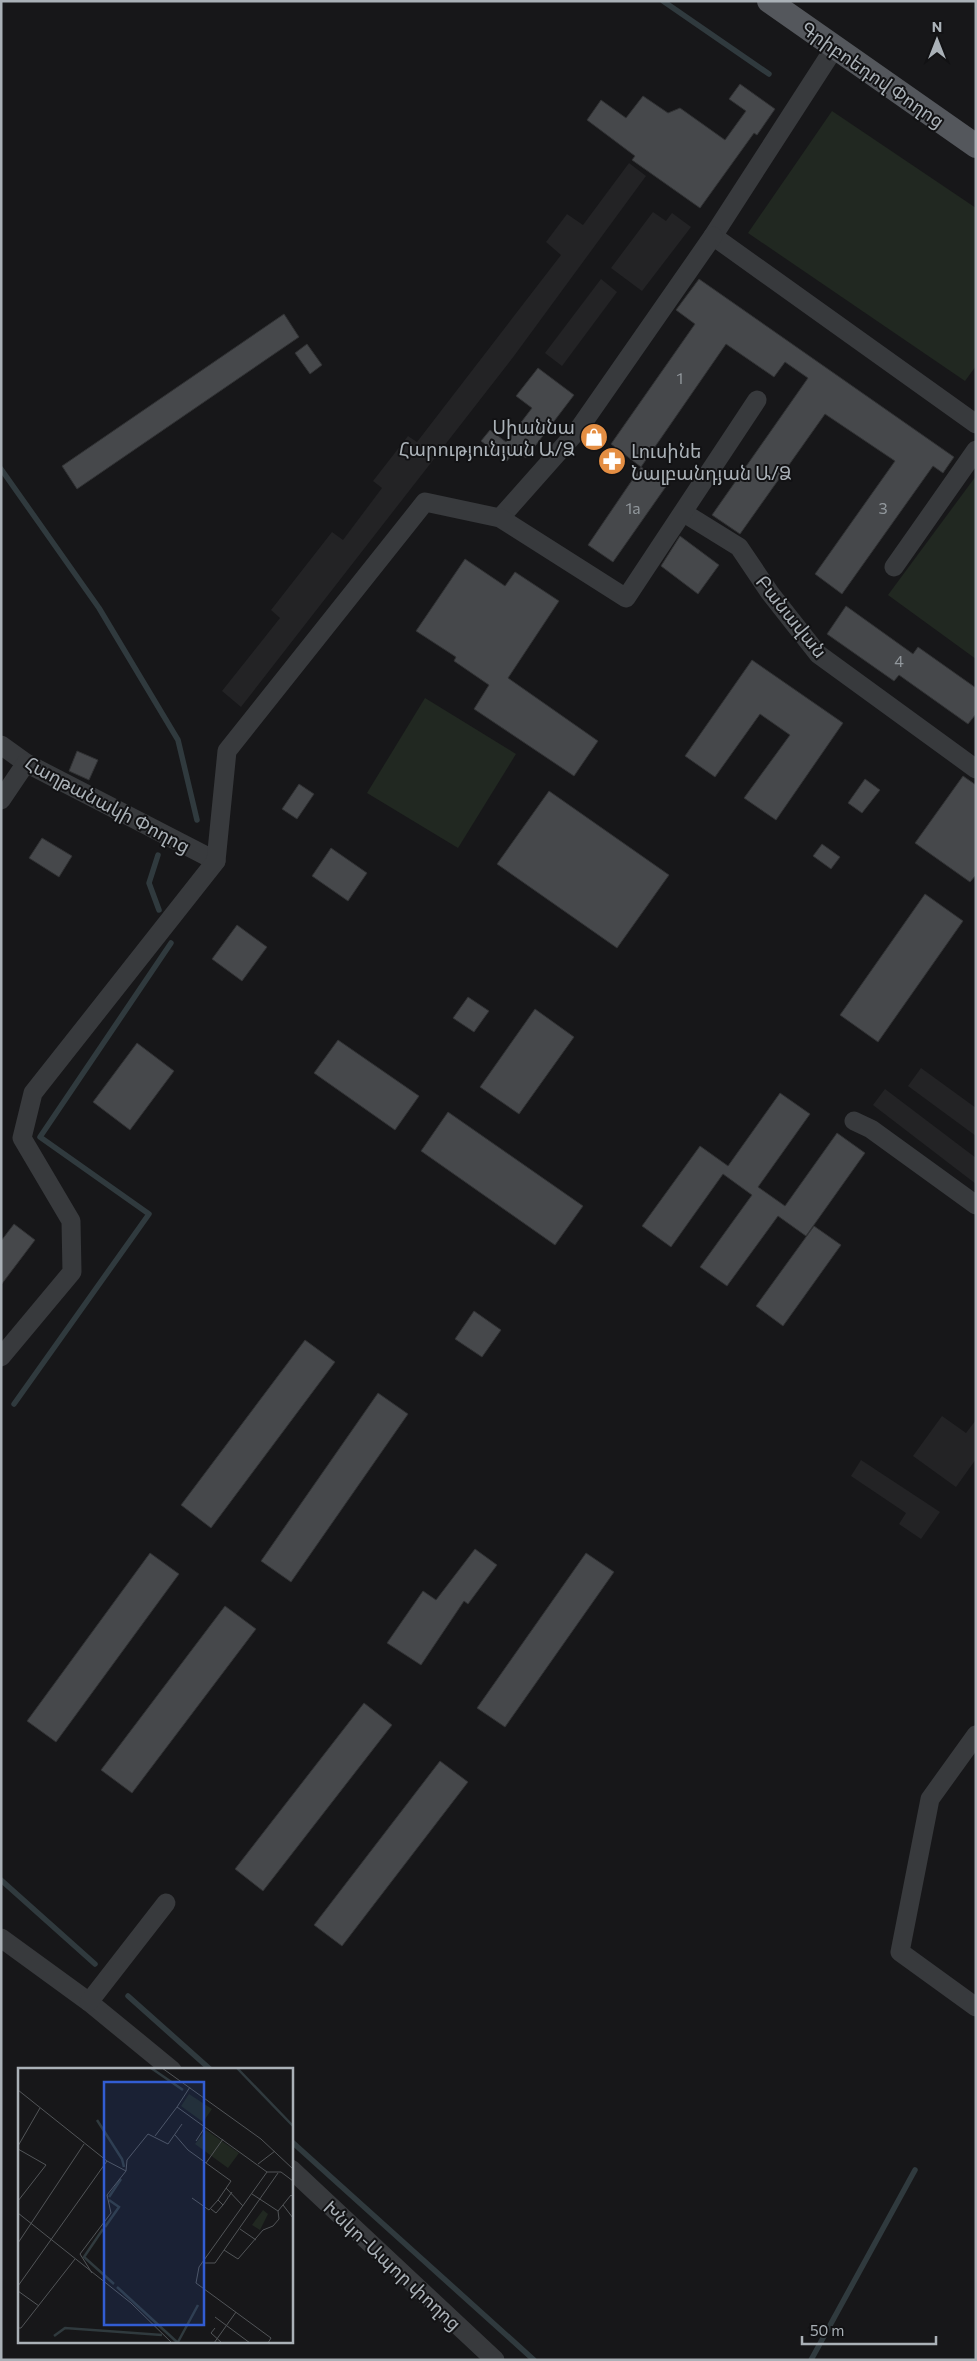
<svg xmlns="http://www.w3.org/2000/svg" width="977" height="2361" viewBox="0 0 977 2361" font-family="Commissioner,'Noto Sans Armenian',sans-serif">
<style>
.built{fill:#232325}
.green{fill:#212821}
.lines{fill:none;stroke-linecap:round;stroke-linejoin:round}
.stream{stroke:#303a3e;stroke-width:5.5}
.building{fill:#46484b;stroke:#313234}
.minor{stroke:#383a3d;stroke-width:19}
.major{stroke:#54575c;stroke-width:24}
.labels{text-anchor:middle;dominant-baseline:central;stroke-width:4;stroke-linejoin:round;paint-order:stroke}
.number-label{font-size:16px;fill:#91979c}
.street-label{font-size:19px;fill:#aab1b7;stroke:#121214}
.poi-label{font-size:19px;fill:#aab1b7;stroke:#121214;text-anchor:end}
.inset-river{fill:none;stroke:#303a3e;stroke-width:2.5}
.inset-road{fill:none;stroke:#525558;stroke-width:1}
.view{fill:#325dd3;fill-opacity:0.15;stroke:#325dd3;stroke-width:2.5}
.inset-edge{fill:none;stroke:#aab1b7;stroke-width:2.5}
</style>
<rect width="100%" height="100%" fill="#171719"/>
<!-- built -->
<g class="built">
<polygon points="629,163 646,176 514,356 241,707 222,691 280,618 271,610 332,532 343,540 382,488 373,481 408,436 417,442 561,255 546,242 567,214 583,225"/>
<polygon points="653,212 666,221 672,213 691,227 642,291 611,268"/>
<polygon points="601,279 617,292 562,366 545,353"/>
<polygon points="921,1068 976,1108 976,1136 908,1086"/>
<polygon points="885,1089 976,1158 976,1184 873,1105"/>
<polygon points="942,1416 966,1433 976,1420 976,1459 956,1487 913,1456"/>
<polygon points="861,1460 940,1512 921,1539 899,1524 906,1513 851,1476"/>
</g>
<!-- green -->
<g class="green">
<polygon points="832,111 976,208 976,366 965,381 748,233"/>
<polygon points="976,476 976,659 888,595"/>
<polygon points="425,698 516,754 458,848 367,793"/>
</g>
<g class="lines">
<!-- stream -->
<g class="stream">
<polyline points="663,1 769,74"/>
<polyline points="1,469 99,608 178,740 197,820"/>
<polyline points="158,855 149,883 159,910"/>
<polyline points="14,1404 149,1214 40,1137 171,943"/>
<polyline points="1,1880 95,1964"/>
<polyline points="128,1996 211,2070"/>
<polyline points="291,2141 534,2360"/>
<polyline points="811,2360 915,2170"/>
</g>
</g>
<!-- building -->
<g class="building">
<polygon points="740,84 775,109 757,135 754,133 700,208 632,160 635,156 587,120 601,100 626,118 643,96 668,113 680,108 725,140 746,111 729,99"/>
<polygon points="699,279 954,457 943,473 933,466 842,594 815,574 895,461 825,414 740,534 712,515 808,378 785,362 774,377 726,344 641,467 611,444 695,324 676,310"/>
<polygon points="284,314 299,337 77,489 62,466"/>
<polygon points="307,344 322,365 310,374 295,353"/>
<polygon points="538,368 574,395 526,458 515,450 507,461 481,441 490,430 506,442 532,408 516,396"/>
<polygon points="641,467 667,485 613,562 588,545"/>
<polygon points="680,536 719,565 698,594 661,566"/>
<polygon points="465,559 505,586 515,572 559,601 508,678 598,741 574,776 474,709 489,685 454,661 456,657 416,631"/>
<polygon points="846,606 913,654 918,647 976,688 976,714 968,724 899,675 894,681 827,634"/>
<polygon points="752,660 843,723 776,820 744,798 790,735 760,714 715,777 685,756"/>
<polygon points="77,751 98,760 89,780 69,771"/>
<polygon points="963,776 976,785 976,875 970,882 915,843"/>
<polygon points="865,779 880,790 862,813 848,803"/>
<polygon points="299,784 314,794 297,819 282,809"/>
<polygon points="549,791 669,875 617,948 497,864"/>
<polygon points="42,838 72,856 59,877 29,858"/>
<polygon points="822,844 840,857 831,869 813,856"/>
<polygon points="331,848 367,873 348,901 312,876"/>
<polygon points="925,894 963,921 878,1042 840,1015"/>
<polygon points="237,925 267,947 242,981 212,959"/>
<polygon points="468,997 489,1011 474,1032 453,1018"/>
<polygon points="535,1009 574,1037 519,1114 480,1087"/>
<polygon points="338,1040 419,1096 395,1130 314,1073"/>
<polygon points="137,1043 174,1071 130,1130 93,1102"/>
<polygon points="780,1093 810,1114 758,1187 785,1206 837,1133 865,1153 806,1236 778,1216 727,1286 700,1267 752,1195 723,1174 671,1247 642,1226 700,1146 728,1166"/>
<polygon points="448,1112 583,1206 555,1245 421,1151"/>
<polygon points="14,1224 35,1240 1,1285 1,1241"/>
<polygon points="814,1226 841,1245 783,1326 756,1306"/>
<polygon points="474,1311 501,1330 482,1357 455,1339"/>
<polygon points="305,1340 335,1362 211,1528 181,1505"/>
<polygon points="378,1393 408,1414 291,1582 261,1561"/>
<polygon points="475,1549 497,1565 468,1604 464,1601 421,1665 387,1643 423,1591 436,1600"/>
<polygon points="150,1553 179,1574 56,1742 27,1721"/>
<polygon points="586,1553 614,1572 505,1727 477,1708"/>
<polygon points="225,1606 256,1629 132,1793 101,1770"/>
<polygon points="364,1703 392,1725 263,1891 235,1869"/>
<polygon points="440,1761 468,1782 342,1946 314,1925"/>
</g>
<g class="lines">
<!-- minor -->
<g class="minor">
<polyline points="835,47 713,236 976,424"/>
<polyline points="684,513 739,547 770,593 818,654 976,769"/>
<polyline points="500,518 578,430 713,236"/>
<polyline points="894,567 976,450"/>
<polyline points="1,745 26,763 216,861"/>
<polyline points="1,800 26,763"/>
<polyline points="854,1121 871,1129 976,1205"/>
<polyline points="1,1357 72,1272 71,1221 22,1138 33,1093 216,861 227,751 425,502 500,518 626,598 757,400"/>
<polyline points="976,1735 930,1799 900,1952 976,2007"/>
<polyline points="1,1938 89,2002 172,2070"/>
<polyline points="89,2002 166,1903"/>
<polyline points="291,2169 495,2360"/>
</g>
<!-- major -->
<polyline class="major" points="769,1 976,146"/>
</g>
<!-- icons -->
<defs>
<g id="shop-disc" transform="scale(1.4375)"><circle r="9.5" fill="#e48e43" stroke="#121214"/><path d="M-5-2.5h2.3a2.7 3.5 0 0 1 5.4 0H5L5.5 6h-11ZM-1.5-2.5h3a1.5 2.3 0 0 0-3 0Z" fill="#fff"/></g>
<g id="pharmacy-disc" transform="scale(1.4375)"><circle r="9.5" fill="#e48e43" stroke="#121214"/><path d="M-2-6h4v4h4v4h-4v4h-4v-4h-4v-4h4Z" fill="#fff"/></g>
</defs>
<g fill-rule="evenodd">
<use href="#shop-disc" x="594" y="437"/>
<use href="#pharmacy-disc" x="612" y="461"/>
</g>
<g class="labels">
<!-- number labels -->
<g class="number-label">
<text x="680" y="377">1</text>
<text x="633" y="507">1a</text>
<text x="883" y="507">3</text>
<text x="899" y="660">4</text>
</g>
<!-- street labels -->
<g class="street-label">
<text transform="translate(873 74) rotate(35)">Գրիբոեդով Փողոց</text>
<text transform="translate(792 616) rotate(51)">Բանավան</text>
<text transform="translate(108 804) rotate(28)">Հաղթանակի Փողոց</text>
<text transform="translate(393 2265) rotate(43)">Խնկո-Ապոր փողոց</text>
</g>
<!-- poi labels -->
<g class="poi-label">
<text x="575" y="426">Սիաննա<tspan x="575" dy="22">Հարությունյան Ա/Ձ</tspan></text>
<text x="631" y="450" text-anchor="start">Լուսինե<tspan x="631" dy="22">Նալբանդյան Ա/Ձ</tspan></text>
</g>
</g>
<!-- overview -->
<g transform="translate(18 2068)">
<rect width="275" height="275" fill="#171719"/>
<path d="M171 26 194 41 185 54 163 38ZM188 62 221 85 210 100 177 76ZM245 142 250 146 242 162 234 157Z" fill="#212821"/>
<path class="inset-river" d="M133 0 165 22M219 0 275 58M79 52 104 91 106 99M91 129 103 111M87 159 101 139 91 132M85 161 66 189 96 216M99 219 160 275M36 268 47 260 144 267M160 274 180 237"/>
<path class="inset-road" d="M144 0 243 71 275 101M172 19 159 39 249 104 181 199 178 215 253 270 250 275M0 22 89 93 108 103M157 67 170 82 213 113 200 132 205 137 214 124M137 68 159 39M178 73 187 59M0 78 22 40M0 81 28 97 0 133M188 95 205 71M240 96 257 83M249 104H263L275 113M208 120 225 138M174 130 191 142 200 132M265 137 275 150M193 141 198 145 205 137M260 143 273 127 275 129M0 145 113 235 154 275M222 161 238 172M0 175 66 76M206 182 220 191 245 162 255 158 261 151 260 143 234 126M185 195H197L260 105M74 205 62 186 93 145 89 127 108 103 109 92 130 66 150 76 164 56M0 218 89 93M0 223 21 238M197 249 232 275M0 260H3L57 191M197 260 193 265 204 275M196 275 218 244"/>
<path class="view" d="M86 14H186V257H86Z"/>
<rect width="275" height="275" class="inset-edge"/>
</g>
<!-- border -->
<rect width="977" height="2361" fill="none" stroke="#aab1b7" stroke-width="5"/>
<!-- north arrow -->
<g transform="translate(937 40)" stroke="#121214" stroke-width="4" paint-order="stroke">
<path d="M0-4L9 19L0 12L-9 19Z" fill="#aab1b7"/>
<text y="-8" font-size="14" font-weight="bold" text-anchor="middle" fill="#aab1b7">N</text>
</g>
<!-- scale -->
<path d="M802 2336v8h134v-8" fill="none" stroke="#aab1b7" stroke-width="2.5"/>
<text x="810" y="2336" font-size="15" fill="#aab1b7" stroke="#121214" stroke-width="4" paint-order="stroke">50 m</text>
</svg>
